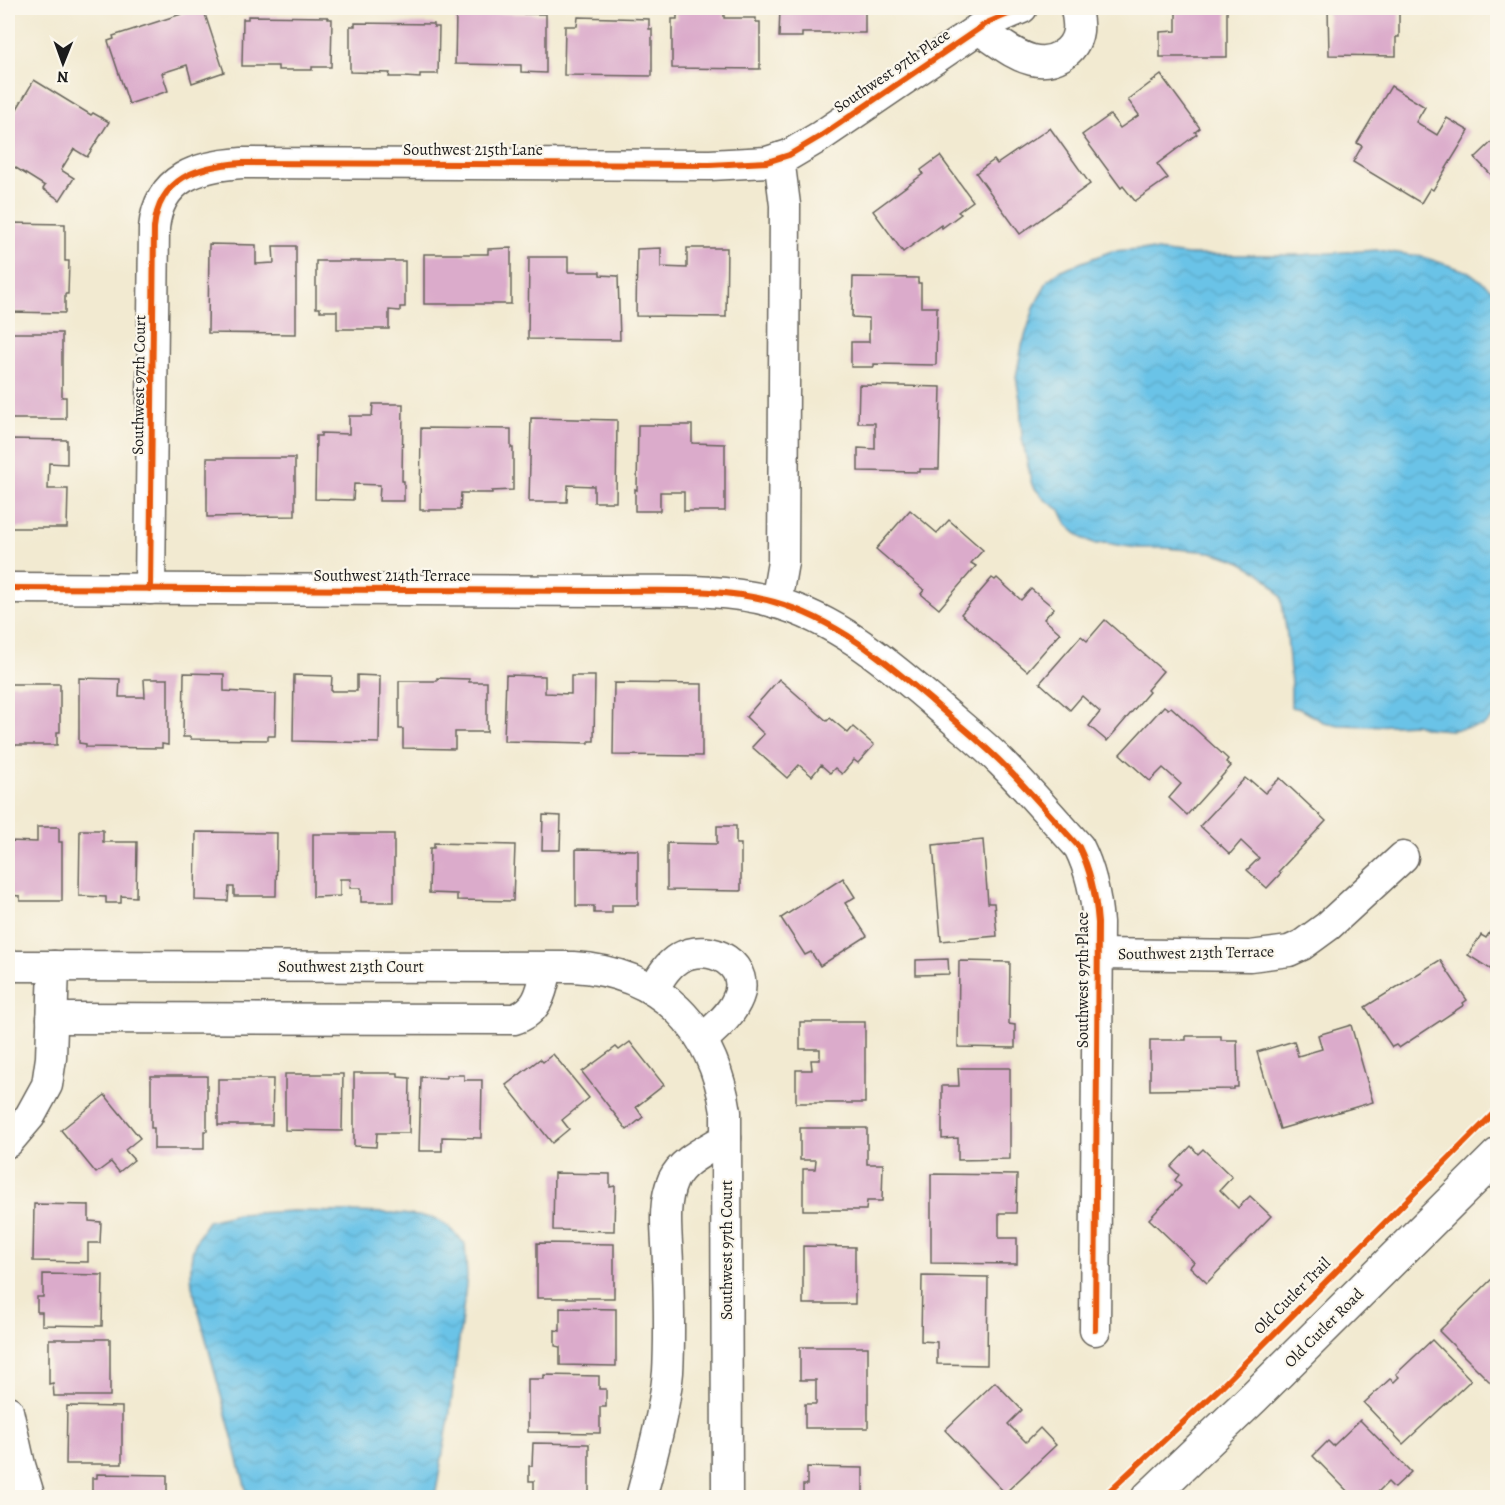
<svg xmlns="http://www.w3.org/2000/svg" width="1505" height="1505" viewBox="0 0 1505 1505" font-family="Alegreya,serif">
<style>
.water{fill:url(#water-waves);stroke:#437082;stroke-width:1.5}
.building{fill:#dbabcb}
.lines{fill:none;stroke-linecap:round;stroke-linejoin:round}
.minor-casing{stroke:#67645b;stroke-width:33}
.secondary-casing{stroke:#67645b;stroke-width:36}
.minor{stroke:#fff;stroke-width:30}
.secondary{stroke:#fff;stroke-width:33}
.cycleway-casing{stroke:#fbf7ec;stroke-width:10}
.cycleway{stroke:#e8590c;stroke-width:6}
.labels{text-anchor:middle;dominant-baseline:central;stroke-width:4.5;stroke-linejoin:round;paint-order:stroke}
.street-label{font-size:16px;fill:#1c1c1c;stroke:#fbf7ec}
</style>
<defs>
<pattern id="water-waves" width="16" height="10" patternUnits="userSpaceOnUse" patternTransform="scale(1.5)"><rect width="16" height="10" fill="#6ac3e7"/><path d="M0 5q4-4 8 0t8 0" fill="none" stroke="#5ba7c6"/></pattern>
</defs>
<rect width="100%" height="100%" fill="#fbf7ec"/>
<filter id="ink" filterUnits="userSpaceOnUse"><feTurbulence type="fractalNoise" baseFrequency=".0167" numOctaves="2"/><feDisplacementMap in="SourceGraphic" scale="12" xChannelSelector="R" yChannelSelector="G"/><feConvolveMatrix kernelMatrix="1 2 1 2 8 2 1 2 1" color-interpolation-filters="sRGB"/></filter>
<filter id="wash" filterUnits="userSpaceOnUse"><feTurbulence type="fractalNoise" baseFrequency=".008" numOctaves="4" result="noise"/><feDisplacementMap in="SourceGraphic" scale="24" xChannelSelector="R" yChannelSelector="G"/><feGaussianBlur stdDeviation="1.35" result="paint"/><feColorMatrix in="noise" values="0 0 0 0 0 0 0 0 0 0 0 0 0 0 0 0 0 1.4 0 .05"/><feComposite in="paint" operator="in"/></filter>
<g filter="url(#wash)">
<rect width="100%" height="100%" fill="#f2ead1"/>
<!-- water -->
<g class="water">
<polygon points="1142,249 1188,255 1299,255 1378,250 1423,257 1469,272 1497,293 1497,715 1483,726 1451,730 1426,728 1415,724 1370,726 1339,725 1323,722 1301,709 1291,707 1291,684 1287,636 1281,597 1271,583 1257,571 1237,560 1211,552 1166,548 1137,548 1105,543 1096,544 1082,538 1067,525 1060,510 1044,499 1032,485 1022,438 1020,399 1016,377 1022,346 1035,305 1048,280 1061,270 1112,251"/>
<path d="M293 1211 393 1213 434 1218 448 1226 465 1244 467 1277 449 1419 435 1497H248L192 1286C189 1257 191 1245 208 1221L237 1214Z"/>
</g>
<g id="blocks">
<!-- building -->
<g class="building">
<polygon points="200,8 203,8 224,72 192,83 187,65 162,73 168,91 129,104 108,41 114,39 113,36"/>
<polygon points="677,8 724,8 724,18 756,18 756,22 760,22 760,69 672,68 672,19 677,19"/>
<polygon points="780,8 865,8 865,33 802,33 802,37 779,37"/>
<polygon points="1176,8 1227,8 1227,57 1160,57 1160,32 1176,31"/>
<polygon points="1328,8 1399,8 1399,37 1396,37 1396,56 1329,55"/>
<polygon points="456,13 546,14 546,73 521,72 521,65 455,64"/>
<polygon points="248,16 328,17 328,19 332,19 331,67 312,67 312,70 278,70 278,66 242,66 243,19 248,19"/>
<polygon points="578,17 649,19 649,29 652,29 652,76 564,75 565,26 577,26"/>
<polygon points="355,23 434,24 434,27 439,27 438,74 420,74 420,78 404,77 389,77 390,73 350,72 350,26 355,26"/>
<polygon points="1161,75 1200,128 1195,132 1197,134 1157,164 1168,178 1135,201 1123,186 1121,188 1082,135 1110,115 1120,128 1139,115 1128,100"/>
<polygon points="34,80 91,115 93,113 109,122 87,157 74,149 61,170 74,178 60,200 43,189 45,186 8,163 8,124"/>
<polygon points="1391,86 1425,107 1416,122 1437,135 1447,118 1469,131 1433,190 1430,188 1421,203 1353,162 1362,146 1357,143"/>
<polygon points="1050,128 1090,184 1020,234 976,173 994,160 997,164"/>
<polygon points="1498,136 1498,182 1475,158"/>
<polygon points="940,156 973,201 958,212 961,214 942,228 941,225 903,252 873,211 923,174 921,170"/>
<polygon points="8,223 65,224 65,261 69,261 68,294 65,294 65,313 8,312"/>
<polygon points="209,244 256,245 256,264 274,263 273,246 296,246 296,334 208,333"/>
<polygon points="511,248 511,304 424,304 424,254 488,254 488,249"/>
<polygon points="661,248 661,267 687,268 687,248 727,248 726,317 636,316 637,249"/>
<polygon points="529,257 568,257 568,272 600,272 600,275 618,276 620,340 528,339"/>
<polygon points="316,261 405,261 405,307 400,307 400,311 389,310 389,329 337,329 337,311 320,311 320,308 316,308"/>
<polygon points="853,277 918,278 918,283 921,283 921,307 937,307 936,365 874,364 874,367 851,367 851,342 869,342 869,318 852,317"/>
<polygon points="10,333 62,333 62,397 66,397 66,419 8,419"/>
<polygon points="859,385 941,387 939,469 920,469 920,472 858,471 858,448 875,449 875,423 858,423"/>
<polygon points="373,404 403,404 402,481 404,481 404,501 379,501 380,485 354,484 353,500 315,499 316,436 321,436 321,433 349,434 349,416 372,416"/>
<polygon points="531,418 617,420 616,502 594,502 594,486 568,485 567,502 529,502"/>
<polygon points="638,425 692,425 692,443 725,444 725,511 684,511 684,492 660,492 660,511 635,511 635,489 637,490"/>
<polygon points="421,428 511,429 511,448 513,448 513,490 492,491 492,493 461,493 460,510 420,510"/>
<polygon points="8,439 67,440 67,464 49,463 48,489 68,489 67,528 8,528"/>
<polygon points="207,458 295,458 295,516 207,517"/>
<polygon points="910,510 937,533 949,520 983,550 971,563 976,566 939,609 921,594 924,590 876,549"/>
<polygon points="992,578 995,580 997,578 1021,600 1031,589 1054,608 1044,619 1060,633 1027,671 961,614"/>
<polygon points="1105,620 1163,671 1147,690 1149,692 1107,741 1089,726 1100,712 1082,696 1070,710 1040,683 1081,636 1087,641"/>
<polygon points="184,673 224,674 224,691 276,694 275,736 268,736 268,740 191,739 191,737 183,737"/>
<polygon points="294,675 332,676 331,691 357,691 357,675 380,676 379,743 293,741"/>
<polygon points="506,675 545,676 545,693 571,694 571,676 595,676 594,741 589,741 589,743 504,741"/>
<polygon points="79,678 120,679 119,697 145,697 144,679 168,679 168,745 162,744 162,748 86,747 86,744 79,743"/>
<polygon points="437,678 469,679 469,682 487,682 487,732 455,732 455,749 403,748 403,729 399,729 399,681 437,681"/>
<polygon points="779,679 827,721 830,718 848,733 853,727 874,745 858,763 854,760 842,774 835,768 830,773 821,765 812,776 799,765 787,778 752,747 764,734 746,717"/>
<polygon points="614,683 702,684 702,756 613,755"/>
<polygon points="8,684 60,684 60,732 57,732 57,745 8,745"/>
<polygon points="1164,706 1168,709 1171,707 1228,759 1226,762 1231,766 1187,815 1169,798 1181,784 1163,768 1150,781 1120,754"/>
<polygon points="1245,778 1250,782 1251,781 1265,793 1280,778 1326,821 1279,871 1281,873 1267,888 1247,870 1259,858 1241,841 1230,854 1200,826"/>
<polygon points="543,815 561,816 560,850 542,850"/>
<polygon points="717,826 736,826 736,844 741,844 741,891 667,890 667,843 717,844"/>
<polygon points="37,827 59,827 59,842 62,842 62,901 20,901 20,896 8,895 8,841 37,842"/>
<polygon points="80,830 103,830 103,842 137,842 136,897 121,896 121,903 106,903 106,897 79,896"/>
<polygon points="196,832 277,833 276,896 234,896 234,887 229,887 228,901 195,900"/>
<polygon points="313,834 394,834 394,902 361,902 361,888 350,888 351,879 340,879 340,896 313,897"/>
<polygon points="983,840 988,903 994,903 997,936 941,941 933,845"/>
<polygon points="434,843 515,845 513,901 457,900 457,894 429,893 430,848 434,848"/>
<polygon points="576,849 638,850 638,905 612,905 612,913 594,913 594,906 576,906"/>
<polygon points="843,878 855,897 845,903 867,936 820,966 811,952 805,955 781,918"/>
<polygon points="1498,920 1498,974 1468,955 1481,935 1486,938"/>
<polygon points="948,959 949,974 916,975 916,960"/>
<polygon points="1440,960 1467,1000 1463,1003 1464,1005 1399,1048 1396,1045 1392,1047 1365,1007"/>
<polygon points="959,961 1010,962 1009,1024 1015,1025 1015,1048 958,1047"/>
<polygon points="800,1022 865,1022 865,1103 796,1103 796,1070 812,1070 811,1060 820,1060 820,1049 800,1049"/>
<polygon points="1351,1025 1373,1102 1280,1129 1257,1052 1294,1041 1298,1056 1322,1049 1318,1035"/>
<polygon points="1186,1036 1221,1036 1221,1040 1237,1040 1238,1087 1234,1087 1234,1089 1150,1090 1150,1040 1186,1040"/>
<polygon points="630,1042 664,1085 636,1107 643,1117 627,1130 582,1072 616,1047 619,1050"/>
<polygon points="553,1054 589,1098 562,1120 569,1129 552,1143 506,1085 540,1059 543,1062"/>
<polygon points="958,1068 1010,1068 1010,1159 958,1160 958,1138 942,1139 942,1086 959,1086"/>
<polygon points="354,1073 398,1073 398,1077 410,1078 409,1133 377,1133 376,1147 354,1146"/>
<polygon points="285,1074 343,1074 342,1131 285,1130"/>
<polygon points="446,1075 464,1075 464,1080 482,1080 481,1138 442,1137 442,1151 419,1151 421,1077 446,1078"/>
<polygon points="151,1076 207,1076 207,1131 204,1131 204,1149 154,1149 154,1128 151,1128"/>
<polygon points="218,1079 273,1079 272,1125 218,1125"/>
<polygon points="105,1095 140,1138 125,1150 134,1160 119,1172 111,1162 96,1173 61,1130"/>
<polygon points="800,1128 867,1128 867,1164 883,1164 882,1201 867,1201 866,1210 803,1210 803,1169 815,1169 816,1160 800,1160"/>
<polygon points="1191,1146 1198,1154 1203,1149 1232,1177 1220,1190 1238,1208 1250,1196 1271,1216 1207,1283 1190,1267 1194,1262 1149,1219 1181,1186 1175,1180 1179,1175 1171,1167"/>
<polygon points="554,1173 610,1174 610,1187 615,1186 614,1231 553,1230"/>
<polygon points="931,1174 1017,1175 1016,1213 999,1213 999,1238 1017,1238 1017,1264 931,1263"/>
<polygon points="34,1204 89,1205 89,1221 101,1222 100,1243 88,1243 88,1262 33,1261"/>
<polygon points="537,1243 614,1244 614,1298 537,1298"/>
<polygon points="803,1246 855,1247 855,1304 803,1304"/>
<polygon points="1498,1273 1498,1380 1493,1385 1439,1331"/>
<polygon points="43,1274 103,1275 102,1326 42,1325 42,1312 37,1312 37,1297 43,1297"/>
<polygon points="922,1276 988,1277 987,1365 937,1364 937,1342 921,1341"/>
<polygon points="560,1308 616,1309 616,1366 560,1365 560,1347 555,1346 555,1330 560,1331"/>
<polygon points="49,1339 110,1339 110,1396 54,1396 53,1383 49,1384"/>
<polygon points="1432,1340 1471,1380 1403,1444 1364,1403 1390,1379 1394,1382 1399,1377 1396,1374"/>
<polygon points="800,1347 868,1347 868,1428 805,1428 805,1404 816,1404 816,1380 800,1380"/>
<polygon points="544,1375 599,1376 599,1389 606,1389 606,1407 600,1407 600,1433 528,1432 528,1379 544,1379"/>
<polygon points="995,1382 1022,1410 1008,1424 1026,1442 1040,1428 1056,1445 1005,1493 945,1430"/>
<polygon points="67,1406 122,1407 122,1464 66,1464"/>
<polygon points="1360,1420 1411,1472 1394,1488 1388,1482 1372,1498 1354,1498 1313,1456 1328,1441 1333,1446"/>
<polygon points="533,1443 589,1444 589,1498 534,1498 534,1481 529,1481 529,1466 532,1466"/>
<polygon points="807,1467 863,1468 863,1498 803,1498 803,1485 807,1485"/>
<polygon points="97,1474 167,1475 167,1498 92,1498 92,1478 97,1478"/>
</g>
</g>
</g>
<g filter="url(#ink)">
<use href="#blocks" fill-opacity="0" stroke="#67645b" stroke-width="1.5"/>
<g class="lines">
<!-- minor casing -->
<g class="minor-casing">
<g id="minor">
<path d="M978 29C995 39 1012 55 1032 60 1052 65 1075 53 1078 31 1079 24 1077 15 1076 8"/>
<path d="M8 588 616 591C668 591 724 588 774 602 835 619 884 660 931 700 954 721 980 741 1002 763 1029 790 1053 819 1079 847 1091 871 1096 896 1098 923L1095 1330"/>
<path d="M150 589 154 228C159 177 198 166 242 163L710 165 767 162 789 155 821 136 987 23 1022 8"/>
<polyline points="776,603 783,562 785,205 779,158"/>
<polyline points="1097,954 1250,956 1289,951 1302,945 1328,926 1403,857"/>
<path d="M8 966 573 967C661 972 713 1027 726 1112L727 1498"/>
<path d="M653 990C660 978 667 965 679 958 710 940 755 966 736 1002 729 1017 714 1029 702 1040"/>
<path d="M52 1018 514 1019C539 1012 542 990 547 968"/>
<polyline points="8,1142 30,1116 47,1085 51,1058 54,966"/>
<polyline points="8,1411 20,1465 30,1498"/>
<path d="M641 1498C652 1456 664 1415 668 1372 670 1337 669 1301 668 1267 668 1239 661 1207 673 1180 683 1159 708 1150 726 1138"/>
</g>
</g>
<!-- secondary casing -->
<g class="secondary-casing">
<polyline id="secondary" points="1148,1498 1253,1398 1498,1155"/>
</g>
<!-- minor -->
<use href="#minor" class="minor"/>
<!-- secondary -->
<use href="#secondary" class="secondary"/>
<!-- cycleway casing -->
<g class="cycleway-casing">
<g id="cycleway">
<path d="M8 588 616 591C668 591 724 588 774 602 835 619 884 660 931 700 954 721 980 741 1002 763 1029 790 1053 819 1079 847 1091 871 1096 896 1098 923L1095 1330"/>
<path d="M150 589 154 228C159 177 198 166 242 163L710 165 767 162 789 155 821 136 987 23 1022 8"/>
<polyline points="1102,1498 1220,1388 1498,1109"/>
</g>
</g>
<!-- cycleway -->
<use href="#cycleway" class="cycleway"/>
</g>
</g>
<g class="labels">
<!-- street labels -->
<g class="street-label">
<text transform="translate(892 71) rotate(-34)">Southwest 97th Place</text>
<text x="473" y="150">Southwest 215th Lane</text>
<text transform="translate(139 385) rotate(-89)">Southwest 97th Court</text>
<text x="392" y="576">Southwest 214th Terrace</text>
<text transform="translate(1196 953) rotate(-1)">Southwest 213th Terrace</text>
<text x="351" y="967">Southwest 213th Court</text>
<text transform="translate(1083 980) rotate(-90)">Southwest 97th Place</text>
<text transform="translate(727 1250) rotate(-90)">Southwest 97th Court</text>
<text transform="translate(1292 1296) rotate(-45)">Old Cutler Trail</text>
<text transform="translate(1324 1328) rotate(-45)">Old Cutler Road</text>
</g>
</g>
<!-- margin -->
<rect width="1505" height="1505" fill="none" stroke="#fbf7ec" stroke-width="30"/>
<!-- north arrow -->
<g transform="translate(63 63) rotate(181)" stroke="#fbf7ec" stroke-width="4.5" paint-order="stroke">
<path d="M0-4.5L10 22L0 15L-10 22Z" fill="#1c1c1c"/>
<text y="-9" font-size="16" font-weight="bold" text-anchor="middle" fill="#1c1c1c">N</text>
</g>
</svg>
